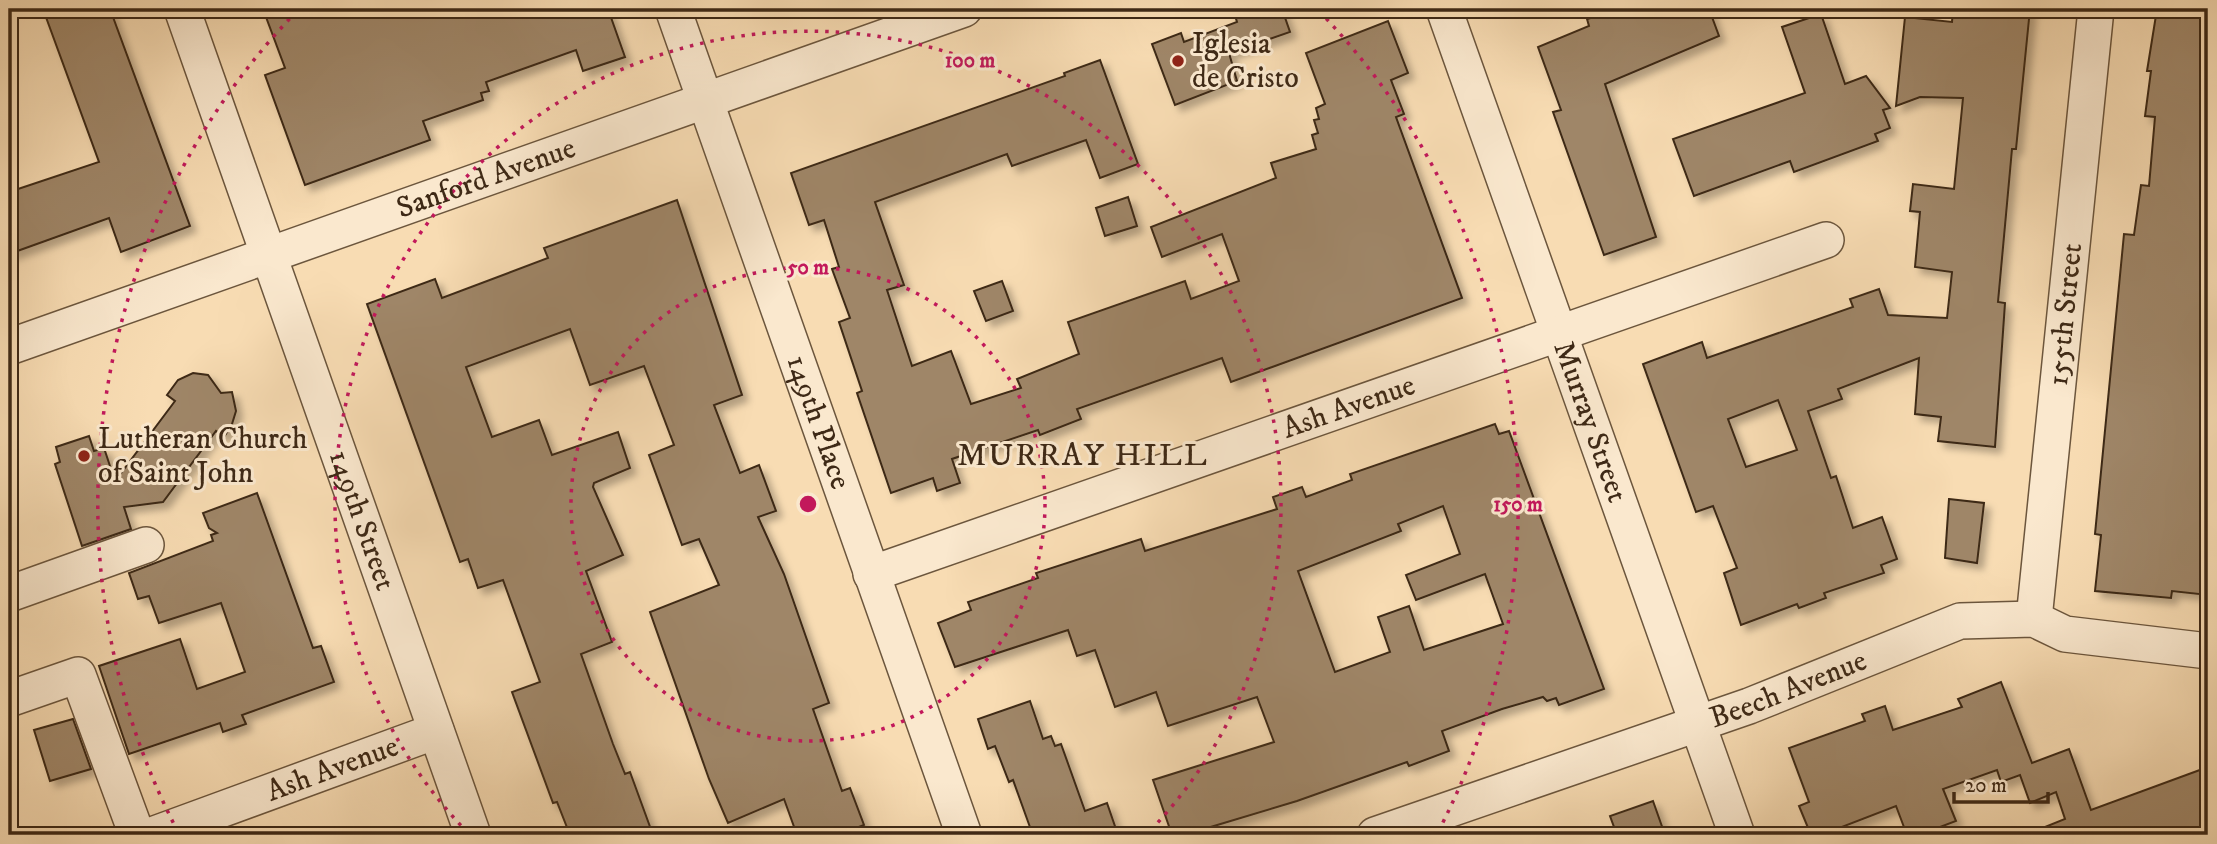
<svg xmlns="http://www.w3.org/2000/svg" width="2217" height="844" viewBox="0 0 2217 844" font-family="'IM FELL DW Pica',serif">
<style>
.building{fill:#9f8668;stroke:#3e2916;stroke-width:2;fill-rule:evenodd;filter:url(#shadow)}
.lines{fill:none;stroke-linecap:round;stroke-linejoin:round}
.minor-casing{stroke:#6c563d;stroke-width:38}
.minor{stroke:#fae8ce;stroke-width:35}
.ring{fill:none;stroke:#c2185b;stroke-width:3.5;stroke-dasharray:3.5 7}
.poi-dot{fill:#8f2418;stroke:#fae8ce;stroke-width:2.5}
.labels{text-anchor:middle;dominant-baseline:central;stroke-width:6;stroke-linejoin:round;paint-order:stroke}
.poi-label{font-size:30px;fill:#3e2916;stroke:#fae8ce;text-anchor:start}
.street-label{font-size:30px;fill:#3e2916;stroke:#fae8ce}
.neighbourhood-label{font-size:32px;letter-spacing:2px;fill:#3e2916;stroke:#fae8ce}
.centre{fill:#c2185b;stroke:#fae8ce;stroke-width:3.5}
.ring-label{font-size:21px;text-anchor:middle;font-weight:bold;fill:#c2185b;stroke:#fae8ce;stroke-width:6;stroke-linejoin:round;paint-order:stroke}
</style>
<defs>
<filter id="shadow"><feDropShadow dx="6" dy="6" stdDeviation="3.5" flood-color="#0004"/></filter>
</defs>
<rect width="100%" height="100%" fill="#f8dcb3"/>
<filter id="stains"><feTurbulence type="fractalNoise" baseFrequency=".00286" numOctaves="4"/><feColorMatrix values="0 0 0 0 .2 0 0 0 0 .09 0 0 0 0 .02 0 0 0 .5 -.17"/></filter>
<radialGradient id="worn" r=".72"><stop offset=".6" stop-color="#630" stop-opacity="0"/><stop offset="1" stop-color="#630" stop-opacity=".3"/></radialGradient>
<!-- building -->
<g class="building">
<polygon points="43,9 110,9 190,226 121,252 109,218 9,254 9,192 99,162"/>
<polygon points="263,9 608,9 625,57 583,71 576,50 486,82 489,91 481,93 483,100 423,121 430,140 305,185 265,75 285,68"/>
<polygon points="1233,9 1282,9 1290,32 1229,53 1237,81 1175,105 1152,44 1181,33 1184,42 1237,22"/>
<polygon points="1591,9 1709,9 1719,36 1605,84 1656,237 1604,255 1553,112 1561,110 1538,47 1589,26 1587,19 1594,17"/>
<path d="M1953 9H2030L2016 149H2012L1998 302 2005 303 1995 447 1938 441 1941 417 1915 414 1919 358 1838 389 1842 399 1808 411 1831 478 1836 476 1853 528 1882 517 1897 559 1881 565 1884 573 1824 593 1826 598 1799 608 1797 604 1741 625 1724 573 1737 568 1713 506 1696 512 1643 364 1702 342 1707 358 1853 307 1850 299 1879 289 1888 315 1947 318 1952 272 1915 267 1920 212 1910 211 1913 184 1954 189 1963 98 1920 97 1896 106 1905 17 1952 22ZM1778 400 1797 450 1746 467 1728 419Z"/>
<polygon points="2157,9 2208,12 2208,595 2172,591 2171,598 2095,591 2101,535 2095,534 2124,234 2134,235 2141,185 2149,186 2155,117 2145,116 2151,71 2147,71"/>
<polygon points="1821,14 1845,84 1866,76 1890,108 1883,110 1890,128 1875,134 1878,141 1794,172 1790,161 1694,196 1673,139 1805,93 1782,27"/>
<polygon points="1388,21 1408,73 1391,80 1404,114 1396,117 1462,298 1231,382 1222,358 1077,409 1081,419 1040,435 1038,430 952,459 960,483 937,491 933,478 891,493 857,393 862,391 839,322 850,318 832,269 839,267 824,220 809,225 791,173 1065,76 1064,73 1100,60 1138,164 1100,178 1086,140 1012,166 1007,154 875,202 904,285 887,290 912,366 951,351 971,404 1021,388 1017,379 1079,354 1068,322 1185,281 1191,299 1239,281 1222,234 1162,257 1151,227 1276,178 1271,163 1316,149 1312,135 1318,133 1314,120 1319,119 1316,108 1325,104 1306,53"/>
<polygon points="1128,197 1137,226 1105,236 1096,208"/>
<polygon points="677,200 742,395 714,405 740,473 759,465 776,511 758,517 784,574 829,703 813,709 842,791 850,788 864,825 838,835 797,835 784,799 728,823 709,779 650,612 719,585 699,539 682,545 649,455 674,445 644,366 590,385 570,329 466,367 492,437 539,420 552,455 618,432 630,468 594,483 593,487 623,555 586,571 612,642 581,654 613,744 625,774 630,772 653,835 570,835 557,802 553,803 512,692 540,682 503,580 478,588 468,559 460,562 367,304 435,279 442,298 548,258 544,248"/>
<polygon points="1002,281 1013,311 986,321 974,291"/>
<polygon points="193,373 208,375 221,393 232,392 236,411 232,424 224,437 216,431 163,502 124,507 131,529 82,546 55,464 60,462 56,447 89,436 94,451 104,448 115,481 175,401 167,395 178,380"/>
<path d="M1495 424 1499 434 1509 431 1604 689 1559 705 1556 698 1547 701 1543 697 1502 709 1442 731 1449 751 1409 766 1407 762 1297 801 1204 829 1206 835H1172L1153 780 1274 742 1257 697 1168 726 1156 692 1115 707 1095 650 1077 656 1068 630 955 667 938 623 971 610 968 602 1038 578 1036 573 1141 539 1145 551 1277 509 1273 497 1302 487 1306 497 1352 480 1350 474ZM1443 506 1460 554 1406 575 1416 600 1485 574 1503 624 1424 650 1409 606 1378 617 1390 652 1335 672 1298 571 1401 531 1398 524Z"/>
<polygon points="257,493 313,648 321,646 334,682 242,715 246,724 223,732 220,723 129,754 99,666 180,639 197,689 245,672 221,603 159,623 149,596 138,599 129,573 213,541 211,535 217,533 209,528 203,513"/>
<polygon points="1949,499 1984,503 1977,563 1945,558"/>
<polygon points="2001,682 2032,763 2069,749 2091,810 2208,767 2208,835 2031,835 2030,833 2065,819 2056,792 2030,803 2020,775 2001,782 1997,770 1943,789 1956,821 1919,835 1907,835 1896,806 1839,828 1842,835 1811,835 1799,806 1809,802 1789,748 1865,721 1862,714 1885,706 1893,730 1962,707 1958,699"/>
<polygon points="1030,701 1043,739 1051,736 1055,746 1061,744 1085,811 1107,803 1118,835 1027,835 1031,830 1013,780 1009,782 995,746 988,749 978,719"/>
<polygon points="73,719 91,769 50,781 34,730"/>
<polygon points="1653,801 1665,835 1617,835 1610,816"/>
</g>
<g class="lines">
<!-- minor casing -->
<g class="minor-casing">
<g id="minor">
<path id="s1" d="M182 9 473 835"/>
<path id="s2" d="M673 9 964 835"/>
<path id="s3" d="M1444 9 1737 835"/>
<path id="s4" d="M9 347 964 9"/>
<path id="s5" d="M871 574 1826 240"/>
<polyline points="9,594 146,545"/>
<path id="s6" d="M2034 619 2096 9"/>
<polyline points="9,699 78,675 137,835"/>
<path id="s7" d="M152 835 436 731"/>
<path id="s8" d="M1375 835 1749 706 1960 621 2034 619 2065 634 2208 651"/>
</g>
</g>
<!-- minor -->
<use href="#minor" class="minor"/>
</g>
<!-- distance rings -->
<g class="ring">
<circle cx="808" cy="504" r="237"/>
<path d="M468 833A473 473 0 1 1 1148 833"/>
<path d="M178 832A710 710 0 0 1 297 11M1319 11A710 710 0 0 1 1438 832"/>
</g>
<!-- markers -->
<g class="poi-dot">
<circle cx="1178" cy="61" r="7"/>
<circle cx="84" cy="456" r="7"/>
</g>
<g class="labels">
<!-- poi labels -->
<g class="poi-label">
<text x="1192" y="44">Iglesia<tspan x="1192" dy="34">de Cristo</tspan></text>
<text x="98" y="439">Lutheran Church<tspan x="98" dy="34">of Saint John</tspan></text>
</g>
<!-- street labels -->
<g class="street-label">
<text stroke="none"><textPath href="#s4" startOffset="506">Sanford Avenue</textPath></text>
<text stroke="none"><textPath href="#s6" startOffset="306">155th Street</textPath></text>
<text stroke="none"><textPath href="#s5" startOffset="506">Ash Avenue</textPath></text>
<text stroke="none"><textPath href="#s2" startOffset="438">149th Place</textPath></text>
<text stroke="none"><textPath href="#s3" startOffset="438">Murray Street</textPath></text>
<text stroke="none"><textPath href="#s1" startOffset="542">149th Street</textPath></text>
<text stroke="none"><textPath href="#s8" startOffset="438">Beech Avenue</textPath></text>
<text stroke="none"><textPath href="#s7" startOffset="192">Ash Avenue</textPath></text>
</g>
<!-- neighbourhood labels -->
<g class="neighbourhood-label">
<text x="1083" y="456">MURRAY HILL</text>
</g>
</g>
<circle cx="808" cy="504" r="10" class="centre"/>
<g class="ring-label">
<text x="970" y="67">100 m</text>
<text x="808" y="274">50 m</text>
<text x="1518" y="511">150 m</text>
</g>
<!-- margin -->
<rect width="2217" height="844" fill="none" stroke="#f8dcb3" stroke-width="35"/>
<rect x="10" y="10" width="2196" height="823" fill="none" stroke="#3e2916" stroke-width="3.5"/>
<rect x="18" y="18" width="2182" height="809" fill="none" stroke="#3e2916" stroke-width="2"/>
<!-- scale -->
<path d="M1954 792v10h94v-10" fill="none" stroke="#3e2916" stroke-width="3.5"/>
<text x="1965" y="792" font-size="21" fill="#3e2916" stroke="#fae8ce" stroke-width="5" paint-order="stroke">20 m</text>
<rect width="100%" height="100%" filter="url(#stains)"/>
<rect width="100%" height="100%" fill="url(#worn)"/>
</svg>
